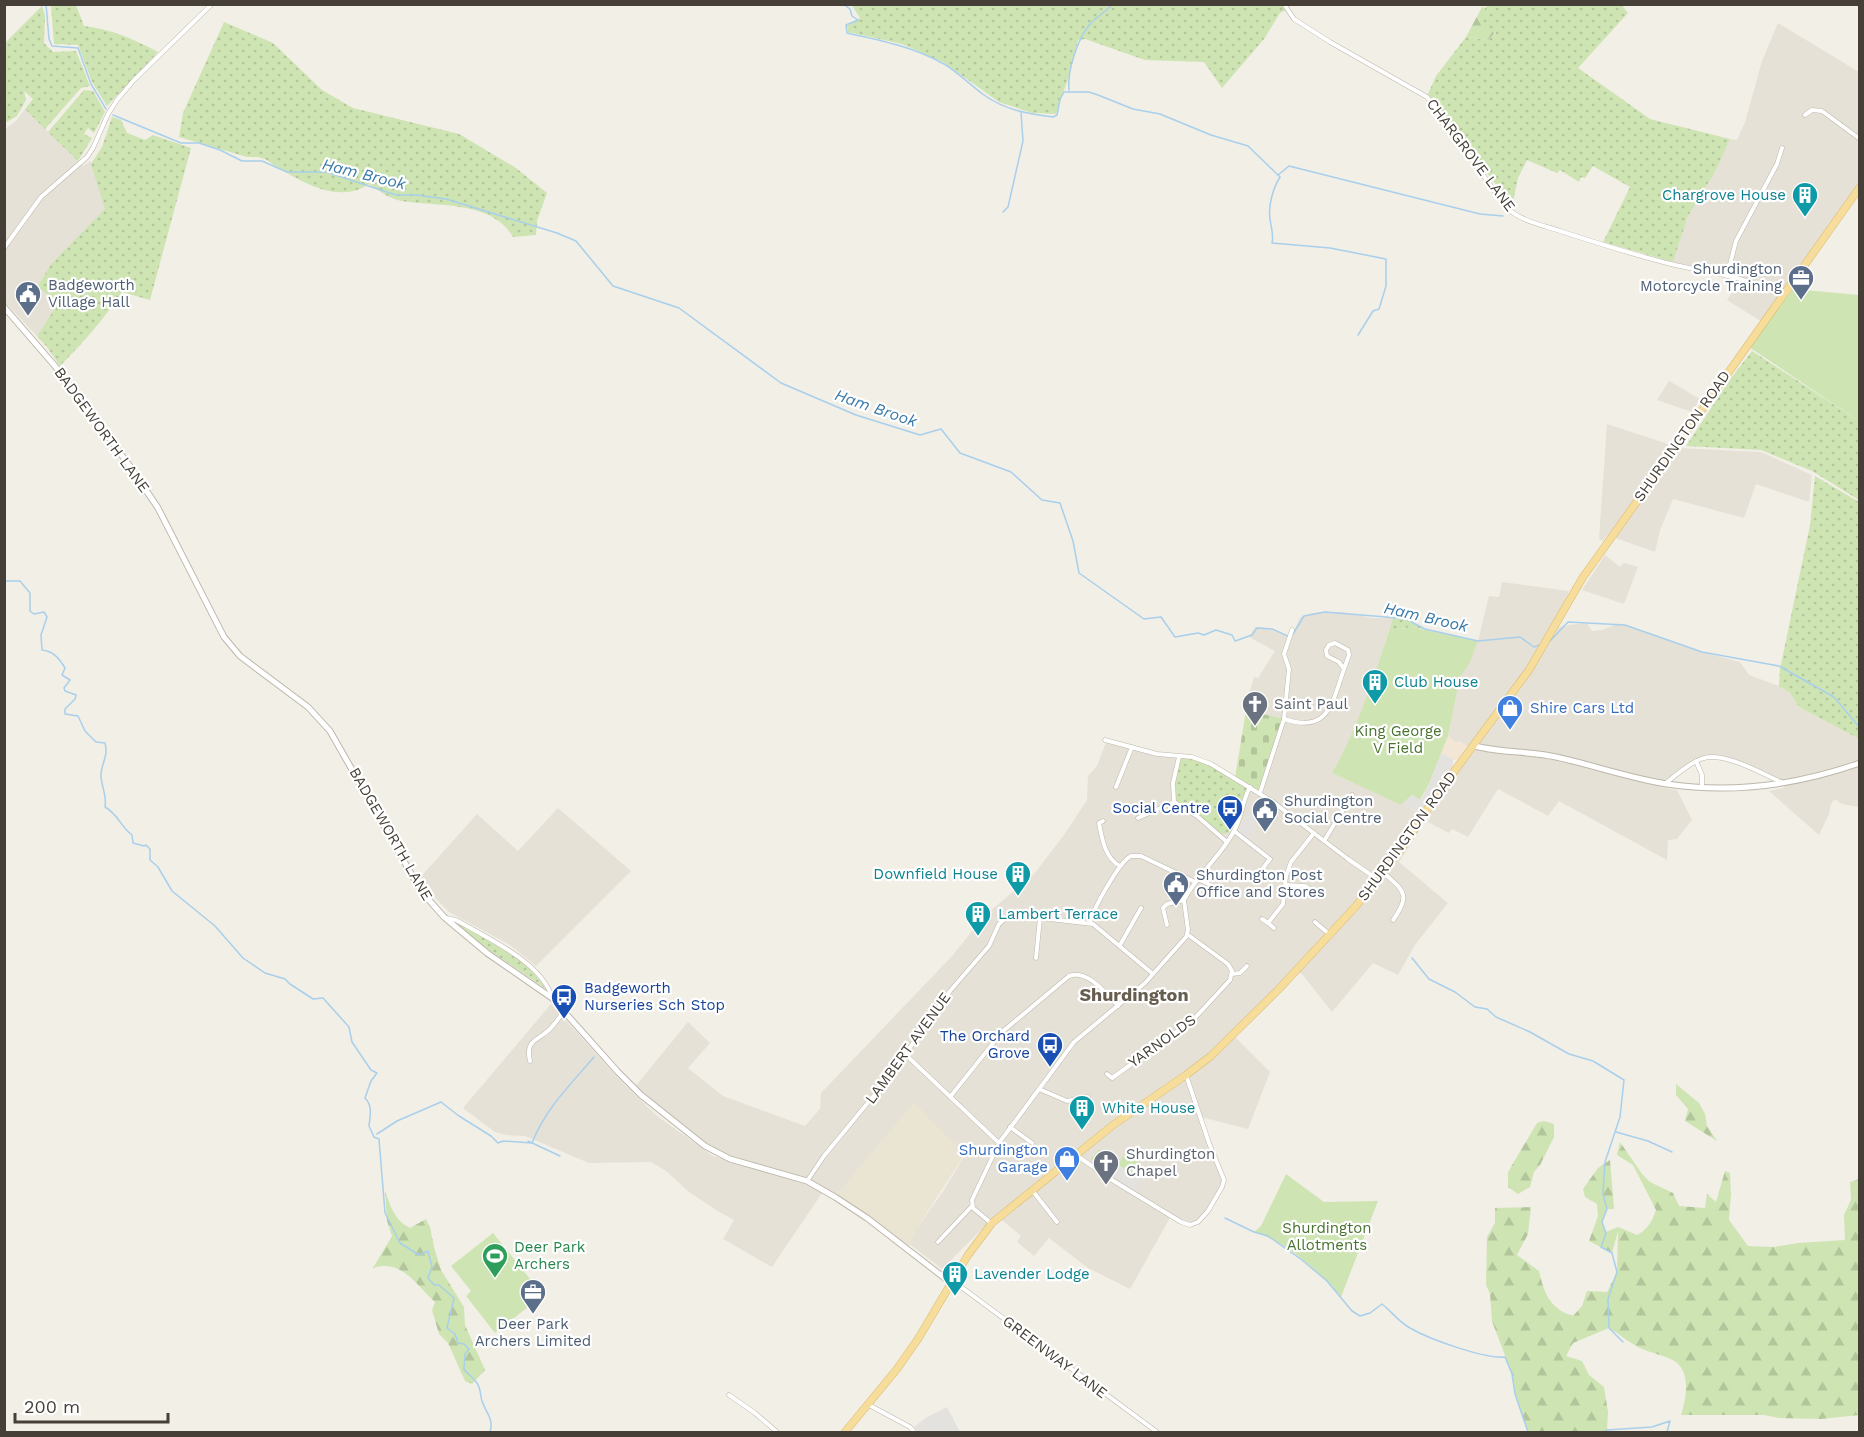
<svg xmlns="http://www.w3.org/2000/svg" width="1864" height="1437" viewBox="0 0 1864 1437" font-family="'Work Sans',sans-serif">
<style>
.residential{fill:#e6e1d6}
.commercial{fill:#f3e6d4}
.education{fill:#eae4d2}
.grass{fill:url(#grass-dots)}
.forest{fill:url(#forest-firs)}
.cemetery{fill:url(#cemetery-stones)}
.green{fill:#cee4b3}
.parking{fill:#e4e2df}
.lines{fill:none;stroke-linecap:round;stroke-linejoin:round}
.stream{stroke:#a8cfeb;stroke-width:1.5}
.minor-casing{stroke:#bdb7ab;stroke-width:5}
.tertiary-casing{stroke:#bdb7ab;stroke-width:7}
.primary-casing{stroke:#daba6d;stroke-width:8}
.minor{stroke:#fff;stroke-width:4}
.tertiary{stroke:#fff;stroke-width:5}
.primary{stroke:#f6dd9c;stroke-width:7}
.labels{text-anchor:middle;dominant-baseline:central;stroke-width:4.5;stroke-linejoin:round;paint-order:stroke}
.street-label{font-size:15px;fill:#453f37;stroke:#fff}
.culture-label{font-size:15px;fill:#0d838f;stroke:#fff;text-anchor:start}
.service-label{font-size:15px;fill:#4e5e75;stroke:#fff;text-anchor:start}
.worship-label{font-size:15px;fill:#5b616d;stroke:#fff;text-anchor:start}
.shop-label{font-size:15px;fill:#366cbe;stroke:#fff;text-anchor:start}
.park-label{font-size:15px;fill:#48722e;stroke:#fff}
.transit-label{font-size:15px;fill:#164399;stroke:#fff;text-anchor:end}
.leisure-label{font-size:15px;fill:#27864d;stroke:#fff;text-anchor:start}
.water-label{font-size:16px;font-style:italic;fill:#3879a9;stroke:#fff}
.quarter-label{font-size:18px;font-weight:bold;fill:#675d4f;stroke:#fff}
</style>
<defs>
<pattern id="grass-dots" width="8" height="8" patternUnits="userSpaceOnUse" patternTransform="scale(1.5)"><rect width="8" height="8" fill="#cee4b3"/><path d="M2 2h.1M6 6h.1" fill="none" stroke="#b2c59b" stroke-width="1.8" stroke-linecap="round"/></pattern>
<pattern id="forest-firs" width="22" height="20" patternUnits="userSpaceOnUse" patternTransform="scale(1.5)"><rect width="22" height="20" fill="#cee4b3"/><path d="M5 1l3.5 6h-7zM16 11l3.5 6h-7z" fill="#b2c59b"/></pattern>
<pattern id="cemetery-stones" width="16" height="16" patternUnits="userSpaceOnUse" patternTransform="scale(1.5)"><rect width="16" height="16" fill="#cee4b3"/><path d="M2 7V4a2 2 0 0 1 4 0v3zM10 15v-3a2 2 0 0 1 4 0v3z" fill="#b2c59b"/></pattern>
</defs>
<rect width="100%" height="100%" fill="#f2efe7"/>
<!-- residential -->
<g class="residential">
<polygon points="1778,23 1859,72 1859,187 1762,322 1727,300 1742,277 1673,262 1688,216 1716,170 1728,142 1730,139 1737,140 1745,122 1762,61"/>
<polygon points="25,109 83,166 91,161 106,209 51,264 37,287 59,302 37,336 5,302 4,130 16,121"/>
<polygon points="1669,381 1700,399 1692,412 1657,400"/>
<polygon points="1607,424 1680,448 1761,452 1812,475 1809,502 1756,484 1744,518 1673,499 1660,530 1655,552 1607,535 1603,541 1599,539"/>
<polygon points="1605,555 1620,567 1624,563 1638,567 1624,604 1582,590"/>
<polygon points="1502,582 1569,591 1553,637 1559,627 1570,625 1587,623 1592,631 1602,630 1617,624 1625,625 1702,652 1740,662 1749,675 1779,686 1790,693 1799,707 1859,739 1859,807 1842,804 1835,799 1831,804 1829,814 1819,835 1769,791 1784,788 1784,783 1718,757 1703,758 1665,783 1665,788 1677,790 1692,820 1677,839 1668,840 1667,860 1559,801 1548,816 1498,789 1468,837 1452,829 1449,833 1428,822 1430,818 1424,815 1420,830 1399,862 1448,903 1415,945 1398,975 1373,963 1332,1012 1302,974 1294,969 1230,1032 1270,1072 1248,1129 1201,1117 1224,1182 1208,1211 1192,1225 1171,1216 1130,1289 1088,1268 1049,1238 1034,1256 1017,1242 1021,1236 996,1215 942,1269 907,1242 944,1190 966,1153 946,1138 914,1103 835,1197 807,1181 730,1159 705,1146 634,1088 688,1022 710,1043 688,1068 723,1096 805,1126 820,1109 821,1093 953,955 983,917 1034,874 1064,835 1087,800 1088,776 1097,766 1107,740 1143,750 1179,757 1260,792 1284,720 1262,714 1264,702 1248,698 1254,677 1258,678 1275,651 1249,637 1255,627 1263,627 1291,638 1300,617 1312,613 1341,612 1372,618 1393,618 1366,701 1346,750 1332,773 1424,815 1474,746 1467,746 1459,741 1456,743 1448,736 1460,677 1469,663 1478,641 1489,596 1499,597"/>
<polygon points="558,808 631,871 536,966 510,945 449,912 418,880 477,814 518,851"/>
<polygon points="551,1004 622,1082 657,1116 713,1156 805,1184 822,1193 772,1267 723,1239 734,1220 716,1210 689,1192 666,1171 651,1162 589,1163 525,1136 505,1135 495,1132 463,1108"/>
</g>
<!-- commercial -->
<polygon class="commercial" points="1448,736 1456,743 1459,741 1467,746 1458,760 1453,760 1451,763 1453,766 1431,797 1429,784"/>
<!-- education -->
<polygon class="education" points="914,1102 965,1154 920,1223 907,1250 835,1197"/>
<!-- grass -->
<g class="grass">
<polygon points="851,4 1281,4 1286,10 1280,13 1264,39 1222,88 1204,62 1145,60 1085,39 1078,40 1069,76 1056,114 1032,113 999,102 943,62 902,44 848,32 847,26 860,18"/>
<path d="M51 5H76L84 26C110 29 134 39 158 52L107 106 92 82 78 45 54 44Z"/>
<polygon points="1488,5 1625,5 1623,7 1628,13 1578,68 1650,119 1730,139 1716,170 1688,216 1673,262 1603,242 1630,187 1593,166 1585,178 1581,177 1579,182 1560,170 1557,173 1527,160 1518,178 1512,206 1428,94 1436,76 1466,37 1488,40 1496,33 1482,25 1485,8"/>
<polygon points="42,6 45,15 44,43 53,52 76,51 90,86 81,88 45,129 25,109 33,99 24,91 26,100 17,116 5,123 5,43"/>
<path d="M224 22 273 43 322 90 353 108 459 134 516 168 547 193 537 221 536 235 513 237C492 200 437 207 402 201 389 199 380 191 369 184 336 207 293 177 265 159L258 157H247L179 137 183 113Z"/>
<polygon points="84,90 93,91 105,112 94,133 88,128 84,134 92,138 78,161 48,132"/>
<path d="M112 117 121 120 127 133 145 140 153 135 191 148 150 300 122 292C104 319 83 343 60 366L47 347 37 336 59 302 37 287 51 264 105 209 91 164 102 147Z"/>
<polygon points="1752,351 1859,421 1859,500 1812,471 1761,450 1686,446 1731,378"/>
<polygon points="1815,476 1859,502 1859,739 1799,707 1790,693 1779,686 1780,669 1810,525"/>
<polygon points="1393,618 1408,620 1425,629 1412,627 1389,631"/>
<path d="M1179 757C1206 758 1227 773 1250 787L1234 831 1223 834 1216 833 1209 825 1177 804 1174 797 1173 783Z"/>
<path d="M455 922C483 938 529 959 545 988L476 941Z"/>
</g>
<!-- forest -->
<g class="forest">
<polygon points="1482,7 1485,8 1483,25 1496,32 1488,40 1466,37"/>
<polygon points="1676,1084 1699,1103 1705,1114 1707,1126 1717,1141 1685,1121 1688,1109 1676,1095"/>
<polygon points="1544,1121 1554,1124 1554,1137 1540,1165 1534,1172 1530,1187 1518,1194 1508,1187 1508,1172 1537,1123"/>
<path d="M1620 1142 1642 1174 1650 1182 1673 1193 1679 1206 1705 1208 1707 1194 1716 1202 1725 1171 1730 1173 1731 1194 1729 1220 1748 1246 1774 1247 1799 1243 1845 1240 1844 1215 1851 1200 1850 1182 1859 1179V1415L1821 1419 1779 1418 1764 1415H1681C1686 1399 1691 1374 1676 1362 1668 1356 1650 1353 1640 1348 1629 1343 1620 1334 1609 1328L1573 1343 1566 1356 1582 1361 1589 1375 1604 1387 1608 1412 1607 1430 1600 1432H1528L1515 1394 1512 1374 1492 1321 1490 1294 1486 1285 1487 1237 1495 1223V1208L1531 1207 1528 1234 1517 1255 1539 1271C1544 1293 1550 1309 1573 1316L1582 1306 1587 1291 1607 1292 1617 1272 1618 1231 1612 1253 1589 1241 1598 1216 1597 1204 1585 1197 1583 1189 1598 1168 1610 1160 1614 1209H1607L1602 1222 1606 1232 1618 1227 1637 1235C1648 1229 1652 1222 1656 1210L1633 1165 1617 1155Z"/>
<path d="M385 1191C390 1205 395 1221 410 1228L426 1219 430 1227 434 1247 441 1270 464 1307 465 1325 485 1370 472 1384 465 1381 448 1343 439 1334 432 1310 435 1302C415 1284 402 1259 373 1268L392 1236 387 1221Z"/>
</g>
<!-- cemetery -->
<polygon class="cemetery" points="1248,698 1265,702 1262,714 1284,719 1260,793 1235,778"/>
<!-- green -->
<g class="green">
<polygon points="1793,289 1859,295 1859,421 1749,347"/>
<path d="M1412 627 1478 641 1469 664 1460 677 1448 736 1429 784 1420 800 1412 795 1401 805 1332 773C1358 728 1373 680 1389 631Z"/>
<polygon points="1099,1149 1103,1153 1106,1150 1120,1161 1127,1151 1142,1165 1134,1176 1116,1163 1110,1171 1091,1159"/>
<path d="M1286 1174 1324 1202 1378 1201 1341 1297C1318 1271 1287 1242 1254 1232L1261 1226Z"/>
<polygon points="493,1233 543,1295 495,1333 466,1296 471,1291 451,1266"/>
</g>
<!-- parking -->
<g class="parking">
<polygon points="1441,753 1453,759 1453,766 1421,813 1401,805 1412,795 1421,800 1429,784"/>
<polygon points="1258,801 1269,809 1248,839 1239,832 1245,818"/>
<polygon points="1116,1163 1134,1176 1140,1168 1148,1174 1135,1192 1109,1173"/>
<polygon points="947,1407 960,1432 918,1432 914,1427 927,1417"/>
</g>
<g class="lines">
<!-- stream -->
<g class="stream">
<polyline points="46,4 49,39 52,46 78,48 91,84 106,109"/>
<path d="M843 4 850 9 852 16 858 20 846 25 847 33C880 40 914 47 944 64 958 72 970 85 984 95 1005 110 1028 114 1053 117L1057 115 1060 99 1064 92H1089L1098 95 1133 109 1160 114 1211 135 1248 146 1278 175 1289 166 1480 214 1503 216"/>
<path d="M1069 90C1067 71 1078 37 1091 23 1098 16 1106 11 1113 4"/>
<polyline points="113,115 181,143 199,143 220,150 242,161 262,161 287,172 326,172 396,195 416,195 446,199 557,233 576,241 613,286 679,308 781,383 856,415 920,435 941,429 960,453 1011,472 1042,500 1060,503 1073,541 1079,573 1144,619 1161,617 1175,637 1198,633 1204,635 1216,630 1232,635 1235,641 1252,635 1257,628 1272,629 1290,637"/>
<path d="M1278 175 1280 177C1273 188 1268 206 1270 219 1271 227 1274 235 1272 243L1330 248 1386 259V286L1379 309 1373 311 1358 335"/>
<polyline points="1003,212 1008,207 1023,141 1021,112"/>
<path d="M4 581H20L30 593V611L34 614 44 612 47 617 41 635 42 650C53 651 59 658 65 668L62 675 70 680 64 688 65 691 76 695 75 699 65 709V714L78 716 85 731 96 742 105 743C109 758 100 764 101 777 102 787 107 797 105 807 119 815 120 826 132 835L133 843 144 846 146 845 150 849V860L158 867 172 891 215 926 243 958 265 973 285 979 290 984 313 999 323 998 349 1027 352 1042 371 1070 377 1073 371 1081 365 1098C373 1106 370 1116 369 1126L374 1137 379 1139 385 1213 400 1243 419 1255 428 1251 432 1267 428 1278 434 1285H439L454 1298 447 1328 455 1334 458 1343 464 1344 469 1349 465 1354 464 1369C467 1374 473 1377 477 1383 481 1389 480 1395 482 1401 486 1413 494 1419 490 1432"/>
<polyline points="1293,634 1304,616 1325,612 1398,618 1408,620 1425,629 1478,641 1520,637 1534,647 1540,645"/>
<polyline points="1550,641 1568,622 1625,625 1702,652 1779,666 1834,697 1860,728"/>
<polyline points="1412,958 1429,979 1455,992 1475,1007 1487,1009 1496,1017 1530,1032 1569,1054 1593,1061 1624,1080 1620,1117 1605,1162 1603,1194 1607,1209 1602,1222 1606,1233 1601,1247 1612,1253 1617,1272 1608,1299 1609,1328 1623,1342"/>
<polyline points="1616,1132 1648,1141 1672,1152"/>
<path d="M377 1134 397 1121 441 1102 459 1116 491 1136 498 1143 503 1141 532 1143C545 1109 571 1084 594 1057"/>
<polyline points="528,1141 560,1156"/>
<path d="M1225 1218 1254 1232 1268 1236 1302 1260 1327 1281 1352 1311 1360 1316 1370 1313 1382 1304C1391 1311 1400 1323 1410 1328 1429 1339 1484 1359 1505 1357L1512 1374 1515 1394 1528 1432"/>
<polyline points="1603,1432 1607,1430 1652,1427 1670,1421 1667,1432"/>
</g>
<!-- minor casing -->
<g class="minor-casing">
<g id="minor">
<path d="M1284 4 1294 19 1330 42 1427 97 1506 207C1520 221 1542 225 1560 231 1597 243 1634 255 1671 264 1703 272 1753 277 1781 296"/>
<polyline points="1805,115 1812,110 1822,111 1860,139"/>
<polyline points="4,248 41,197 87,157 93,148 108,114 117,100 134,80 212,4"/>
<polyline points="1727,276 1736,241 1777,164 1782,148"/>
<path d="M1284 719C1329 734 1332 703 1344 669L1339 662 1327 656 1326 650 1329 645 1335 643 1348 650 1349 655 1344 669"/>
<polyline points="1105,740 1157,754 1192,757 1211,764 1273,802 1348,859 1377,879"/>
<polyline points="1179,757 1173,783 1174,802 1197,816 1227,842"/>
<polyline points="1696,761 1702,775 1702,788"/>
<path d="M1666 783C1676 775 1688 764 1701 759 1721 750 1761 773 1781 782"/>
<polyline points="1116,787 1132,747"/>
<polyline points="1260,793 1284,719 1289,669 1284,654 1292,630"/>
<polyline points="1138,818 1174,802"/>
<path d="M1103 821 1099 823C1102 839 1105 858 1120 866"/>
<polyline points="1234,831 1270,859 1260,872"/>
<polyline points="1324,841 1352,795"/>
<path d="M1384 873C1404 891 1411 895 1393 920"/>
<polyline points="1198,879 1221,890"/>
<polyline points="1286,885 1305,886 1318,895"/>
<path d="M446 918 456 920C486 937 541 962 552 997"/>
<polyline points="1262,919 1268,923 1283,904 1286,876 1291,862 1314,833"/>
<polyline points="1315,922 1329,934"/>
<path d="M1090 923C1093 909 1119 862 1131 856H1141L1195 882"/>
<polyline points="1268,923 1274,928"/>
<polyline points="1167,925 1163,908 1167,904 1184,900"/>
<polyline points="1120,945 1141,908"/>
<polyline points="1036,958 1040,918"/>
<polyline points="1232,974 1240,973 1247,966"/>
<polyline points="905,1054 999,1143"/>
<path d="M530 1061C525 1040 537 1041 549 1030 555 1024 559 1017 565 1011"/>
<polyline points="1107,1074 1112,1078 1193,1020 1230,980 1232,971 1228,964 1187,934"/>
<polyline points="1039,1089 1067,1101 1088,1097"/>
<path d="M950 1097 1002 1032 1069 976C1088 969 1106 994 1118 1006"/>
<polyline points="1010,1127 1032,1143"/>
<polyline points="1076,1155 1112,1180 1181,1222 1190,1225 1198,1222 1208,1211 1222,1187 1224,1180 1209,1143 1186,1075"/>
<polyline points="807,1181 824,1156 889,1077 950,991 989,946 999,924 1006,918 1024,916 1093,924 1153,974"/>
<polyline points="1032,1190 1057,1222"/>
<path d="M991 1223 973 1208 972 1200 999 1143 1074 1042 1145 983 1186 937 1188 930 1184 900C1197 875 1221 856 1234 831 1242 817 1242 801 1250 787"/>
<polyline points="938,1242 972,1206"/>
<polyline points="953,1281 1157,1432"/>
<polyline points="729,1395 755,1413 777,1432"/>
<polyline points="869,1405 910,1427 914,1432"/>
</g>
</g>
<!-- tertiary casing -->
<g class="tertiary-casing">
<g id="tertiary">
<polyline points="4,307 55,366 129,465 158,508 224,637 240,656 308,707 330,731 421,891 444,917 487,953 552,998 618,1072 641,1095 705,1146 730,1159 807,1181 835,1197 867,1218 951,1283"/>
<path d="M1475 746C1501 753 1529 751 1556 757 1593 765 1629 778 1667 784 1732 794 1797 785 1860 763"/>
</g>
</g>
<!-- primary casing -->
<g class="primary-casing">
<polyline id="primary" points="845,1432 897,1369 918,1339 968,1255 992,1223 1113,1125 1186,1075 1211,1056 1278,990 1356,906 1400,851 1436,796 1529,670 1583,577 1616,531 1860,187"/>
</g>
<!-- minor -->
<use href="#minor" class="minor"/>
<!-- tertiary -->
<use href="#tertiary" class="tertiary"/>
<!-- primary -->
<use href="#primary" class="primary"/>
</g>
<!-- icons -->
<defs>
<g id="building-pin" transform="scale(1.35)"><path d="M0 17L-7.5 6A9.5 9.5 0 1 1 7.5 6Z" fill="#0f9aa8" stroke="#fff"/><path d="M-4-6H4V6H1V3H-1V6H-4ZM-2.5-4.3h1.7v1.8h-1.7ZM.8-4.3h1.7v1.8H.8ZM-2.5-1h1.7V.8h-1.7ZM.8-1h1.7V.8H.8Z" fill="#fff"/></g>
<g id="office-pin" transform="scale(1.35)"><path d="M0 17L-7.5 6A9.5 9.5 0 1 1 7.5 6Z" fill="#5c6f8a" stroke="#fff"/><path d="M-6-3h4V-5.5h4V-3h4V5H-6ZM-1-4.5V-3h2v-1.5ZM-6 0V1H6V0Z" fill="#fff"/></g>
<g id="civic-pin" transform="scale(1.35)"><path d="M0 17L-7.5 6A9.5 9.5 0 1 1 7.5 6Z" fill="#5c6f8a" stroke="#fff"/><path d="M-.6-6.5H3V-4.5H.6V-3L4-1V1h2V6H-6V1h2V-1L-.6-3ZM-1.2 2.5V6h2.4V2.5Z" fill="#fff"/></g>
<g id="church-pin" transform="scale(1.35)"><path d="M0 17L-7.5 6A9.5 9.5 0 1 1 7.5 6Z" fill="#6b7280" stroke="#fff"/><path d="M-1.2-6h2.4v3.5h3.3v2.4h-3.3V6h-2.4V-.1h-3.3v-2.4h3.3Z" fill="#fff"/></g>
<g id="shop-pin" transform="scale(1.35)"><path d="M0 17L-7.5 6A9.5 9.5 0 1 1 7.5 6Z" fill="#3f7fe0" stroke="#fff"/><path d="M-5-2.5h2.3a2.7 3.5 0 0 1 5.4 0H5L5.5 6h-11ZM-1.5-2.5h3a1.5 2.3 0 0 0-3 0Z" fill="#fff"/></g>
<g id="bus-pin" transform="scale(1.35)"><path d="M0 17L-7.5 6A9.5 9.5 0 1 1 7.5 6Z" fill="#1a4fb4" stroke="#fff"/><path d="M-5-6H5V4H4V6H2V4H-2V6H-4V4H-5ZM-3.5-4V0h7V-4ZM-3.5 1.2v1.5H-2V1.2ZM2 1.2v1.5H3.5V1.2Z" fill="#fff"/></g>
<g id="stadium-pin" transform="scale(1.35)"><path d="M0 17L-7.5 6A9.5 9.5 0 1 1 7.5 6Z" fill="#2e9e5b" stroke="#fff"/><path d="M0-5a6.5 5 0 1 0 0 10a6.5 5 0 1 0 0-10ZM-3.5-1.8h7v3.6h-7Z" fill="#fff"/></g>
</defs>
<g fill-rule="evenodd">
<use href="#building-pin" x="1805" y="195"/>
<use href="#office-pin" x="1801" y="278"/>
<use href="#civic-pin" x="28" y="294"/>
<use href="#building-pin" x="1375" y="682"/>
<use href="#church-pin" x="1255" y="704"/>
<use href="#shop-pin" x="1510" y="708"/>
<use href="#bus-pin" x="1230" y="808"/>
<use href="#civic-pin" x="1265" y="810"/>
<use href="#building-pin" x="1018" y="874"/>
<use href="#civic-pin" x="1176" y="884"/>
<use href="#building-pin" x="978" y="914"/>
<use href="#bus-pin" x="564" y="997"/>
<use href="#bus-pin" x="1050" y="1045"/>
<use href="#building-pin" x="1082" y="1108"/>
<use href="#shop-pin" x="1067" y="1159"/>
<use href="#church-pin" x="1106" y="1163"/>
<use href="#stadium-pin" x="495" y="1256"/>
<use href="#building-pin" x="955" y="1274"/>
<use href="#office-pin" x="533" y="1292"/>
</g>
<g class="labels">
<!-- street labels -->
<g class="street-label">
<text transform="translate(1471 155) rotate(53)">CHARGROVE LANE</text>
<text transform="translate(102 430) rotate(54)">BADGEWORTH LANE</text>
<text transform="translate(1682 436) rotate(-55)">SHURDINGTON ROAD</text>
<text transform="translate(391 834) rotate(60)">BADGEWORTH LANE</text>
<text transform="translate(1407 836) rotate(-54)">SHURDINGTON ROAD</text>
<text transform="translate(1162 1041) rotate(-36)">YARNOLDS</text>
<text transform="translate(908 1048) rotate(-54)">LAMBERT AVENUE</text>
<text transform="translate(1055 1357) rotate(37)">GREENWAY LANE</text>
</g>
<!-- culture labels -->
<g class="culture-label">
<text x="1786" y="195" text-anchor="end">Chargrove House</text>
<text x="1394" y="682">Club House</text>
<text x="998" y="874" text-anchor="end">Downfield House</text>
<text x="998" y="914">Lambert Terrace</text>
<text x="1102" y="1108">White House</text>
<text x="974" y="1274">Lavender Lodge</text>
</g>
<!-- service labels -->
<g class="service-label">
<text x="1782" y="269" text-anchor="end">Shurdington<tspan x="1782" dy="17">Motorcycle Training</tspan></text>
<text x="48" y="285">Badgeworth<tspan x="48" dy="17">Village Hall</tspan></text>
<text x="1284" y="801">Shurdington<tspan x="1284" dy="17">Social Centre</tspan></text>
<text x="1196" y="875">Shurdington Post<tspan x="1196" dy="17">Office and Stores</tspan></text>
<text x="533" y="1324" text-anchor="middle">Deer Park<tspan x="533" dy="17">Archers Limited</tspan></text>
</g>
<!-- worship labels -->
<g class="worship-label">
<text x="1274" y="704">Saint Paul</text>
<text x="1126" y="1154">Shurdington<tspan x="1126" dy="17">Chapel</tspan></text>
</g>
<!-- shop labels -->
<g class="shop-label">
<text x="1530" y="708">Shire Cars Ltd</text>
<text x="1048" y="1150" text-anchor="end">Shurdington<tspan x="1048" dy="17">Garage</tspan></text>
</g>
<!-- park labels -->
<g class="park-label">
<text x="1398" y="731">King George<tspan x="1398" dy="17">V Field</tspan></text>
<text x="1327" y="1228">Shurdington<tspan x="1327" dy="17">Allotments</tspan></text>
</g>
<!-- transit labels -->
<g class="transit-label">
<text x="1210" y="808">Social Centre</text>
<text x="584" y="988" text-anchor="start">Badgeworth<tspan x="584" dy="17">Nurseries Sch Stop</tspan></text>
<text x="1030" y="1036">The Orchard<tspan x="1030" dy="17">Grove</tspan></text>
</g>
<!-- leisure labels -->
<g class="leisure-label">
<text x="514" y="1247">Deer Park<tspan x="514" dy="17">Archers</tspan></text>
</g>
<!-- water labels -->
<g class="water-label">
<text transform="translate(364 174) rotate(14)">Ham Brook</text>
<text transform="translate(876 408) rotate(19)">Ham Brook</text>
<text transform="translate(1426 617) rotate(13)">Ham Brook</text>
</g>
<!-- quarter labels -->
<g class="quarter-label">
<text x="1134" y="994">Shurdington</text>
</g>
</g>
<!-- border -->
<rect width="1864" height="1437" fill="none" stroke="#453f37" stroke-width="12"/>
<!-- scale -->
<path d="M15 1413v9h153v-9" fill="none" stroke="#453f37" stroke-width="3"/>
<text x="24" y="1413" font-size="18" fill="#453f37" stroke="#ffffff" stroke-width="4.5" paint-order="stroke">200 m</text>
</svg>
